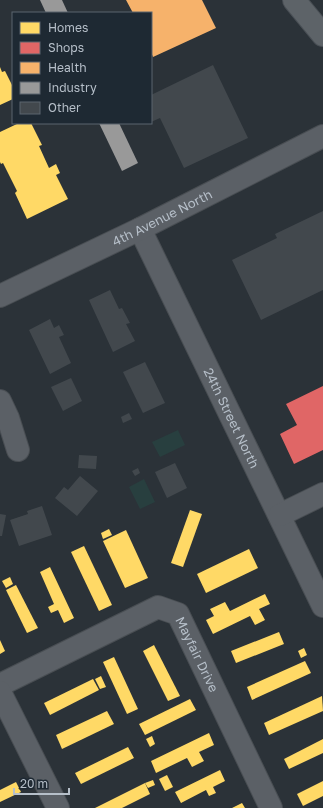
<svg xmlns="http://www.w3.org/2000/svg" width="323" height="808" viewBox="0 0 323 808" font-family="'Golos Text',sans-serif">
<style>
.green{fill:#283f3f}
.homes{fill:#ffd966}
.shops{fill:#e06666}
.health{fill:#f6b26b}
.industry{fill:#999}
.building{fill:#42484d}
.lines{fill:none;stroke-linecap:round;stroke-linejoin:round}
.minor-casing{stroke:#494e53;stroke-width:24}
.major-casing{stroke:#494f55;stroke-width:24}
.minor{stroke:#5b6066;stroke-width:22}
.major{stroke:#5d6368;stroke-width:22}
.labels{text-anchor:middle;dominant-baseline:central;stroke-width:4;stroke-linejoin:round;paint-order:stroke}
.street-label{font-size:13px;fill:#b6bfc9;stroke:#1e2933}
</style>
<rect width="100%" height="100%" fill="#2b3238"/>
<!-- green -->
<g class="green">
<polygon points="178,430 185,445 160,457 152,442"/>
<polygon points="144,479 155,502 140,509 129,487"/>
</g>
<!-- homes -->
<g class="homes">
<polygon points="0,67 2,72 5,71 13,87 13,99 0,105"/>
<polygon points="19,123 31,123 42,145 39,146 49,168 56,164 60,173 56,175 68,199 27,219 15,193 17,191 3,163 1,164 0,162 0,132"/>
<polygon points="190,510 202,514 183,567 171,563"/>
<polygon points="109,529 112,535 103,539 101,533"/>
<polygon points="126,530 148,578 125,588 103,541"/>
<polygon points="84,546 112,605 99,611 71,552"/>
<polygon points="249,549 258,568 206,593 197,574"/>
<polygon points="50,567 74,618 64,623 58,610 51,613 48,607 54,604 40,572"/>
<polygon points="10,577 13,584 6,588 2,581"/>
<polygon points="16,585 38,628 27,633 6,590"/>
<polygon points="265,594 270,604 259,609 265,620 255,625 250,616 213,634 206,620 214,616 210,609 225,602 230,611"/>
<polygon points="279,632 284,644 236,663 231,651"/>
<polygon points="0,640 5,651 0,654"/>
<polygon points="154,645 180,696 168,701 143,651"/>
<polygon points="304,648 307,655 301,658 298,651"/>
<polygon points="114,657 138,709 127,714 103,662"/>
<polygon points="305,661 311,673 252,700 247,687"/>
<polygon points="101,676 106,687 100,689 95,679"/>
<polygon points="93,679 99,690 50,715 44,703"/>
<polygon points="322,696 323,711 269,735 264,723"/>
<polygon points="190,699 196,710 145,735 139,724"/>
<polygon points="107,711 114,724 62,749 56,735"/>
<polygon points="209,733 214,745 199,752 204,761 192,767 187,758 156,773 151,761"/>
<polygon points="152,736 155,744 150,747 146,739"/>
<polygon points="323,739 323,753 289,769 284,759"/>
<polygon points="128,747 134,758 81,784 75,773"/>
<polygon points="220,770 225,781 213,787 216,793 209,796 206,790 181,803 175,792"/>
<polygon points="167,775 173,787 165,791 159,779"/>
<polygon points="153,780 155,785 148,788 145,783"/>
<polygon points="323,781 323,796 303,806 297,794"/>
<polygon points="16,782 21,792 0,802 0,790"/>
<polygon points="145,783 150,794 122,808 95,808"/>
<polygon points="242,803 245,808 232,808"/>
</g>
<!-- shops -->
<polygon class="shops" points="323,386 323,450 294,464 280,434 297,425 286,404"/>
<!-- health -->
<polygon class="health" points="126,0 202,0 216,28 153,57 151,52 151,13 133,13"/>
<!-- industry -->
<g class="industry">
<polygon points="40,0 62,0 68,13 46,13"/>
<polygon points="99,123 119,123 138,163 122,171"/>
</g>
<!-- building -->
<g class="building">
<polygon points="213,65 248,138 184,168 160,118 151,122 151,95"/>
<polygon points="323,211 323,290 261,320 232,260 277,238 275,234"/>
<polygon points="110,290 119,309 122,308 130,323 126,324 135,341 113,352 89,300"/>
<polygon points="50,319 54,328 59,325 64,335 59,337 71,363 50,374 29,330"/>
<polygon points="145,362 165,403 143,413 123,372"/>
<polygon points="71,378 82,401 63,411 51,387"/>
<polygon points="129,413 132,419 123,423 121,417"/>
<polygon points="79,455 97,456 96,469 78,468"/>
<polygon points="175,463 187,488 167,498 155,472"/>
<polygon points="138,468 140,473 135,476 132,471"/>
<polygon points="80,476 98,491 77,516 55,498 64,487 68,490"/>
<polygon points="42,506 52,535 19,546 10,520 28,514 27,511"/>
<polygon points="0,514 6,515 2,536 0,536"/>
</g>
<g class="lines">
<!-- minor casing -->
<g class="minor-casing">
<g id="minor">
<path id="s1" d="M140 229 323 606"/>
<path id="s2" d="M0 296 140 229 323 136"/>
<polyline points="0,401 8,418 18,450"/>
<polyline points="280,515 323,494"/>
<path id="s3" d="M0 685 158 607 178 614 271 808"/>
<polyline points="0,692 58,808"/>
</g>
</g>
<!-- major casing -->
<g class="major-casing">
<polyline id="major" points="294,0 323,35"/>
</g>
<!-- minor -->
<use href="#minor" class="minor"/>
<!-- major -->
<use href="#major" class="major"/>
</g>
<g class="labels">
<!-- street labels -->
<g class="street-label">
<text stroke="none"><textPath href="#s2" startOffset="180">4th Avenue North</textPath></text>
<text stroke="none"><textPath href="#s1" startOffset="210">24th Street North</textPath></text>
<text stroke="none"><textPath href="#s3" startOffset="242">Mayfair Drive</textPath></text>
</g>
</g>
<!-- legend -->
<rect x="12" y="12" width="140" height="112" fill="#1e2933" stroke="#5b656f"/>
<rect x="20" y="22" width="20" height="12" fill="#ffd966" stroke="#5b656f"/>
<text x="48" y="32" font-size="12" fill="#b6bfc9">Homes</text>
<rect x="20" y="42" width="20" height="12" fill="#e06666" stroke="#5b656f"/>
<text x="48" y="52" font-size="12" fill="#b6bfc9">Shops</text>
<rect x="20" y="62" width="20" height="12" fill="#f6b26b" stroke="#5b656f"/>
<text x="48" y="72" font-size="12" fill="#b6bfc9">Health</text>
<rect x="20" y="82" width="20" height="12" fill="#999999" stroke="#5b656f"/>
<text x="48" y="92" font-size="12" fill="#b6bfc9">Industry</text>
<rect x="20" y="102" width="20" height="12" fill="#42484d" stroke="#5b656f"/>
<text x="48" y="112" font-size="12" fill="#b6bfc9">Other</text>
<!-- scale -->
<path d="M14 788v6h55v-6" fill="none" stroke="#b6bfc9" stroke-width="2"/>
<text x="20" y="788" font-size="12" fill="#b6bfc9" stroke="#1e2933" stroke-width="3" paint-order="stroke">20 m</text>
</svg>
